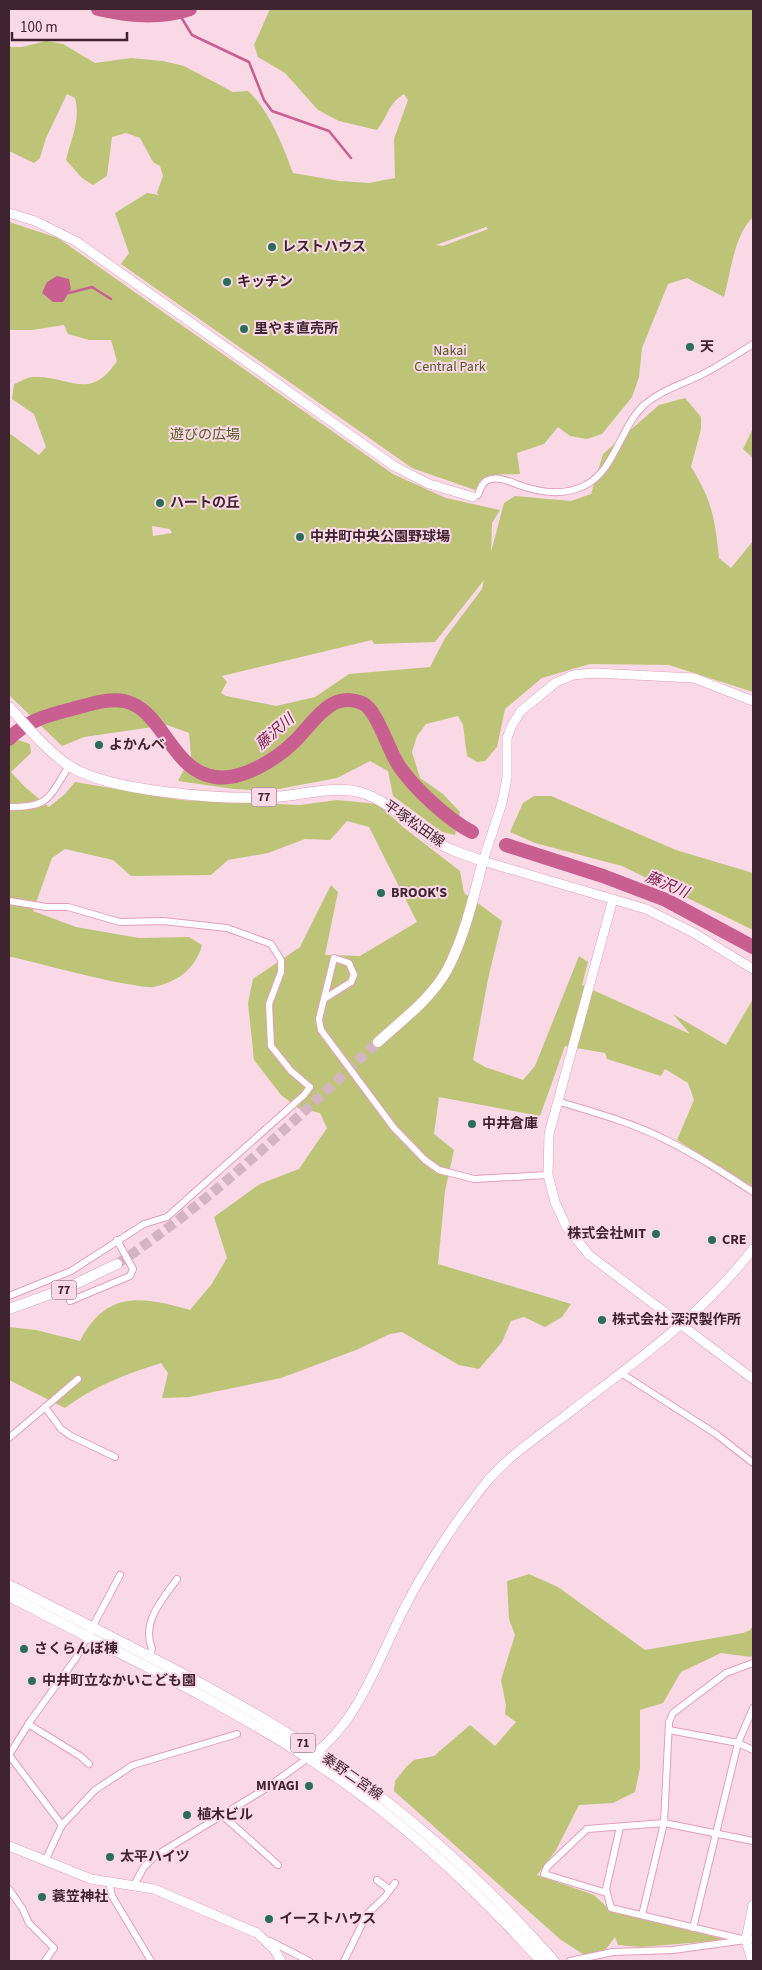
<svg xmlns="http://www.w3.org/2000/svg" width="762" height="1970" viewBox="0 0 762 1970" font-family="'Source Sans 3','Noto Sans JP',sans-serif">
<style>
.green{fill:#bdc478;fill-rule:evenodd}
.water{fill:#c95e90}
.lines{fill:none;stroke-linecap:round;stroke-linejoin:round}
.stream{stroke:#c95e90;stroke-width:2.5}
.river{stroke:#c95e90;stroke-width:14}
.primary-tunnel{stroke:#d3b5c1;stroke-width:10;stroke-dasharray:10 5;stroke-linecap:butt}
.street-casing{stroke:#e69dbb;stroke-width:8}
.secondary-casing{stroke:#e69dbb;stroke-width:10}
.primary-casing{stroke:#e69dbb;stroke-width:11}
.street{stroke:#fff;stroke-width:6}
.secondary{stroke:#fff;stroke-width:9}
.primary{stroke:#fff;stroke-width:10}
.poi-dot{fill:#2c6c5b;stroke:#f8d9e5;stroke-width:2}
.labels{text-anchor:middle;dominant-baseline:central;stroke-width:4;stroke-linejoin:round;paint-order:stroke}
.shield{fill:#f8d9e5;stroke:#775a66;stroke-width:1}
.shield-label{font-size:12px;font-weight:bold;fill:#402330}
.poi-label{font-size:14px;font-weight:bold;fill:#402330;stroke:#f8d9e5;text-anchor:start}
.park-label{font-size:14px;fill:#565a29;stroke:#f8d9e5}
.street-label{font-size:14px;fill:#402330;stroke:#f8d9e5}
.water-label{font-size:15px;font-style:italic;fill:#7d1b50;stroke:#f8d9e5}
</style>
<rect width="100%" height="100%" fill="#f8d9e5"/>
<!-- green -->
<g class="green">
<path d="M270 9H753V217C734 235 731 272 724 297L687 278 668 284 642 348 639 377 632 397 602 434 587 439 570 436 558 427 544 444 517 453 520 474C499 475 488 471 475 490L412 468 121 264 129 253 115 213 147 193 159 195 157 193 163 176 160 166 153 162 140 138 126 133 112 137 107 176 93 185 82 178 66 160C71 139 81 120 75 98L67 94 46 138 40 158 34 163 9 151V47H22L46 41 63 44 95 63 131 58 163 61 184 66 233 92 248 91C269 110 283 146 293 173L339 181 369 183 395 178 394 139 408 100 404 94C387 105 389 115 377 130L339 121 318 110 285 73 258 57 254 45ZM486 227 488 229 443 246 436 245Z"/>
<path d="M9 222 58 238 393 474 446 498 500 510 492 523 491 552 504 503 515 496 571 501 591 494 603 454 659 405 685 398 701 417V429L691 467C712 500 715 519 719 558L731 568 753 541V692L669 665 590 664 542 678 505 709 497 747 485 761 477 762 467 756 463 725 458 716 426 724 417 736 412 752 420 778 443 794 460 812 455 835 442 832 393 796 388 771 370 761 337 778 268 791 234 789 178 781 191 756 189 733 167 725 84 737 62 746 9 695V433L39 455 46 447 34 414 12 399 14 384C20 382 27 377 33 377 70 375 89 403 117 361L111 340H89L68 334 64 325 32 330H9ZM152 526 170 529 172 533 153 536ZM484 580 482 589 445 638 430 667 349 674 315 697 276 706 226 696 221 693 227 682 222 676 372 640 374 644 435 642Z"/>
<polygon points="753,428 753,458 743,449"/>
<path d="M9 737 30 744 31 753 11 772 25 787 49 807 65 794 75 782 181 800 300 805 337 800 378 804 403 827 460 871 464 893 502 921 488 979 473 1060 485 1067 523 1080 535 1066 579 956 588 962 582 985 690 1034 673 1014 726 1045 753 999V1187L677 1140 694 1100 688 1083 665 1069 661 1076 607 1059 605 1053 565 1046 540 1116 439 1097 434 1134 454 1150 445 1191 438 1264 571 1304 562 1317 545 1327 524 1317 511 1321 502 1342 479 1369 459 1365 402 1332 390 1334 356 1350 281 1378 189 1397 162 1398 168 1373 161 1363C126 1374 94 1386 65 1408L9 1380V1327L36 1330 80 1341C106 1290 142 1296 190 1310L211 1285 227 1258 214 1217 260 1184 299 1169 327 1128 320 1113 298 1108 281 1095 254 1060 248 1003 253 979 300 947 331 885 338 892 325 955 360 956 417 922 369 827 347 821 330 840 305 839 268 853 228 860 211 875 131 876 113 860 65 849 52 858 33 911 76 927 139 938 189 937 202 945C196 968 177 983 153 987 146 988 135 985 127 984 88 977 50 966 12 957L9 958Z"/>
<polygon points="534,796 551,796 676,850 753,873 753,930 622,866 535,843 510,832 523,803"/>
<polygon points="529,1574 558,1587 645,1650 743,1633 750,1630 753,1625 753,1655 751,1657 721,1653 681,1672 663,1703 640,1710 640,1768 635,1792 613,1803 579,1805 556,1850 537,1875 594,1895 609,1909 727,1940 641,1947 618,1945 615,1937 600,1957 583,1954 561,1940 394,1791 395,1781 407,1766 414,1760 434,1756 470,1725 495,1746 516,1722 505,1714 506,1705 501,1680 515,1635 509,1619 507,1581"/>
</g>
<!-- water -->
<polygon class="water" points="57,276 69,279 71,289 63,302 53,302 42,293 47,282"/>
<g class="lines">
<!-- stream -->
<g class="stream">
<polyline points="178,12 192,35 249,62 264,100 272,111 329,131 351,158"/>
<polyline points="69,293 92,287 111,299"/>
</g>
<!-- river -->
<g class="river">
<path d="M98 9C129 16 159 19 190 9"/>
<path d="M9 739C26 721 48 715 72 709 88 705 107 698 124 701 163 709 171 771 215 777 242 781 277 759 295 741 314 722 331 690 362 703 377 709 388 750 399 766 415 789 447 819 472 832"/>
<polyline points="506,845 603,876 666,900 753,947"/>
</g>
<!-- primary-tunnel -->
<path class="primary-tunnel" d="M117 1264C212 1201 295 1120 378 1042"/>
<!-- street casing -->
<g class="street-casing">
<g id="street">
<path d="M473 497 478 495C480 489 482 482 488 480 499 475 514 484 525 487 544 493 565 495 584 486 615 471 619 429 644 405 660 391 682 384 701 375 719 366 736 355 753 344"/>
<path d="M9 807C51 807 48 798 69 766"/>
<polyline points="9,901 46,907 68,907 120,922 163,921 227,928 271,944 281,960 281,972 269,1004 271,1046 291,1071 310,1087 304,1095 167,1217 144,1224 71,1271 9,1296"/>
<polyline points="324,999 351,982 354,975 349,963 334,958 319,1019 321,1030 394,1128 425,1160 439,1170 474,1179 548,1175"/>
<path d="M557 1101C593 1112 630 1122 664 1139 695 1154 724 1173 753 1192"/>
<polyline points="70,1301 130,1276 133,1269 117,1240"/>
<polyline points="621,1373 716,1434 753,1463"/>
<polyline points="45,1407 61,1429 71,1436 115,1457"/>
<polyline points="9,1438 78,1379"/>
<path d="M148 1658 152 1649C141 1622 162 1600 177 1579"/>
<polyline points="28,1724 80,1756 89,1764"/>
<polyline points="669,1730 738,1743 753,1750"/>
<polyline points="9,1755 31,1720 76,1658 120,1575"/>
<polyline points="9,1755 62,1825"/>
<polyline points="222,1815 278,1865"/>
<polyline points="620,1827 606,1889 611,1908 746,1940"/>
<polyline points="46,1859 62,1825 95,1790 133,1765 237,1734"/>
<polyline points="377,1880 390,1890"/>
<polyline points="109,1882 112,1896 151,1961"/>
<polyline points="134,1885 144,1867 155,1856 265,1789 308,1758"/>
<polyline points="9,1889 22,1908 29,1923 54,1948 45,1961"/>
<polyline points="607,1893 544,1874 547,1867 587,1829 664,1823 753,1841"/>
<polyline points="642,1915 664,1823 669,1722 673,1713 726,1673 753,1663"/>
<polyline points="693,1928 738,1743 753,1708"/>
<polyline points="270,1941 309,1961"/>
<polyline points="344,1961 367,1914 384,1898 395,1883"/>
<polyline points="570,1961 613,1952 673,1950 753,1939"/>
</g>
</g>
<!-- secondary casing -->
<g class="secondary-casing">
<g id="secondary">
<polyline points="9,213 35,221 77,242 394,466 429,484 473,497"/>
<polyline points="753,701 694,678 594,673 573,675 555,683 521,711 512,725 507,738 507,778 502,803 483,861 646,909 694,933 753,969"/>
<polyline points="613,899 549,1134 548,1175 555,1202 566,1226 589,1255 753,1379"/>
<path d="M313 1755C361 1719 379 1656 406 1605 426 1566 461 1513 489 1479 512 1453 543 1433 570 1412 635 1362 703 1314 753 1249"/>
<polyline points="9,1846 91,1879 154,1889 257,1933 274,1949 281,1961"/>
<polyline points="752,1961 746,1940 753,1905"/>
</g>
</g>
<!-- primary casing -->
<g class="primary-casing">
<g id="primary">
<path d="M9 707C28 727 46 750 68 765 108 792 224 800 272 797 300 796 331 785 359 792 388 800 407 821 431 839 447 849 465 855 483 861 473 898 465 936 447 970 431 999 402 1020 378 1042"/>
<polyline points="9,1309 67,1288 117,1264"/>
<path d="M9 1585C125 1645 247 1701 355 1778 428 1830 494 1893 554 1961"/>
<path d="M9 1596C109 1649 213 1696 308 1758 395 1814 472 1884 541 1961"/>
</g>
</g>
<!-- street -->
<use href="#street" class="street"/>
<!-- secondary -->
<use href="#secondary" class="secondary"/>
<!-- primary -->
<use href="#primary" class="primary"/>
</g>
<!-- markers -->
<g class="poi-dot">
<circle cx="272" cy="247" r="5"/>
<circle cx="227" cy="282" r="5"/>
<circle cx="244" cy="329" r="5"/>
<circle cx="690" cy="347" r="5"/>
<circle cx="160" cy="503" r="5"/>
<circle cx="300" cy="537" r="5"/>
<circle cx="99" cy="745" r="5"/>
<circle cx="381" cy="893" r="5"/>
<circle cx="472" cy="1124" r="5"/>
<circle cx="656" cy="1234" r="5"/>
<circle cx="712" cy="1240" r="5"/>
<circle cx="602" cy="1320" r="5"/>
<circle cx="24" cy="1649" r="5"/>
<circle cx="32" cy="1681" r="5"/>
<circle cx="309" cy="1786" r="5"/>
<circle cx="187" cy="1815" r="5"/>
<circle cx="110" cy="1857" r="5"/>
<circle cx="42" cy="1897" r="5"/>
<circle cx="269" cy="1919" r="5"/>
</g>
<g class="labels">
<!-- shield labels -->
<g class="shield">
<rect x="251.5" y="787.5" width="25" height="19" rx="4"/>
<rect x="51.5" y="1280.5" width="25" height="19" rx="4"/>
<rect x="290.5" y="1733.5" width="25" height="19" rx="4"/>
</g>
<g class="shield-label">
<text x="264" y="797">77</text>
<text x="64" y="1290">77</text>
<text x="303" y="1743">71</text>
</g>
<!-- poi labels -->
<g class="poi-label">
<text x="282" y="247">レストハウス</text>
<text x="237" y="282">キッチン</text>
<text x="254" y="329">里やま直売所</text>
<text x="700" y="347">天</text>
<text x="170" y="503">ハートの丘</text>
<text x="310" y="537">中井町中央公園野球場</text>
<text x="109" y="745">よかんべ</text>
<text x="391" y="893">BROOK'S</text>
<text x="482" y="1124">中井倉庫</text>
<text x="646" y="1234" text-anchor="end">株式会社MIT</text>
<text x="722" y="1240">CRE</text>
<text x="612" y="1320">株式会社 深沢製作所</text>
<text x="34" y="1649">さくらんぼ棟</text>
<text x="42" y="1681">中井町立なかいこども園</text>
<text x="299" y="1786" text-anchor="end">MIYAGI</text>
<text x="197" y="1815">植木ビル</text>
<text x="120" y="1857">太平ハイツ</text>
<text x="52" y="1897">蓑笠神社</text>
<text x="279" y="1919">イーストハウス</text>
</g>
<!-- park labels -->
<g class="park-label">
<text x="450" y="351">Nakai<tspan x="450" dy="16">Central Park</tspan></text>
<text x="205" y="435">遊びの広場</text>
</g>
<!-- street labels -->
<g class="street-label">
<text transform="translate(414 824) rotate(35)">平塚松田線</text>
<text transform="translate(352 1777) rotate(35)">秦野二宮線</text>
</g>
<!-- water labels -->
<g class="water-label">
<text transform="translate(275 732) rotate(-41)">藤沢川</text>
<text transform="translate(667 885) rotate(23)">藤沢川</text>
</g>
</g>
<!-- border -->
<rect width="762" height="1970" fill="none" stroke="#402330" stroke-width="20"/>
<!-- scale -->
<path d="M12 32v8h115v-8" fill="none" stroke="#402330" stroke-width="2.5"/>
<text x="20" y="32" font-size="15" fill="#402330" stroke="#f8d9e5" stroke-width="4" paint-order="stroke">100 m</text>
</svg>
